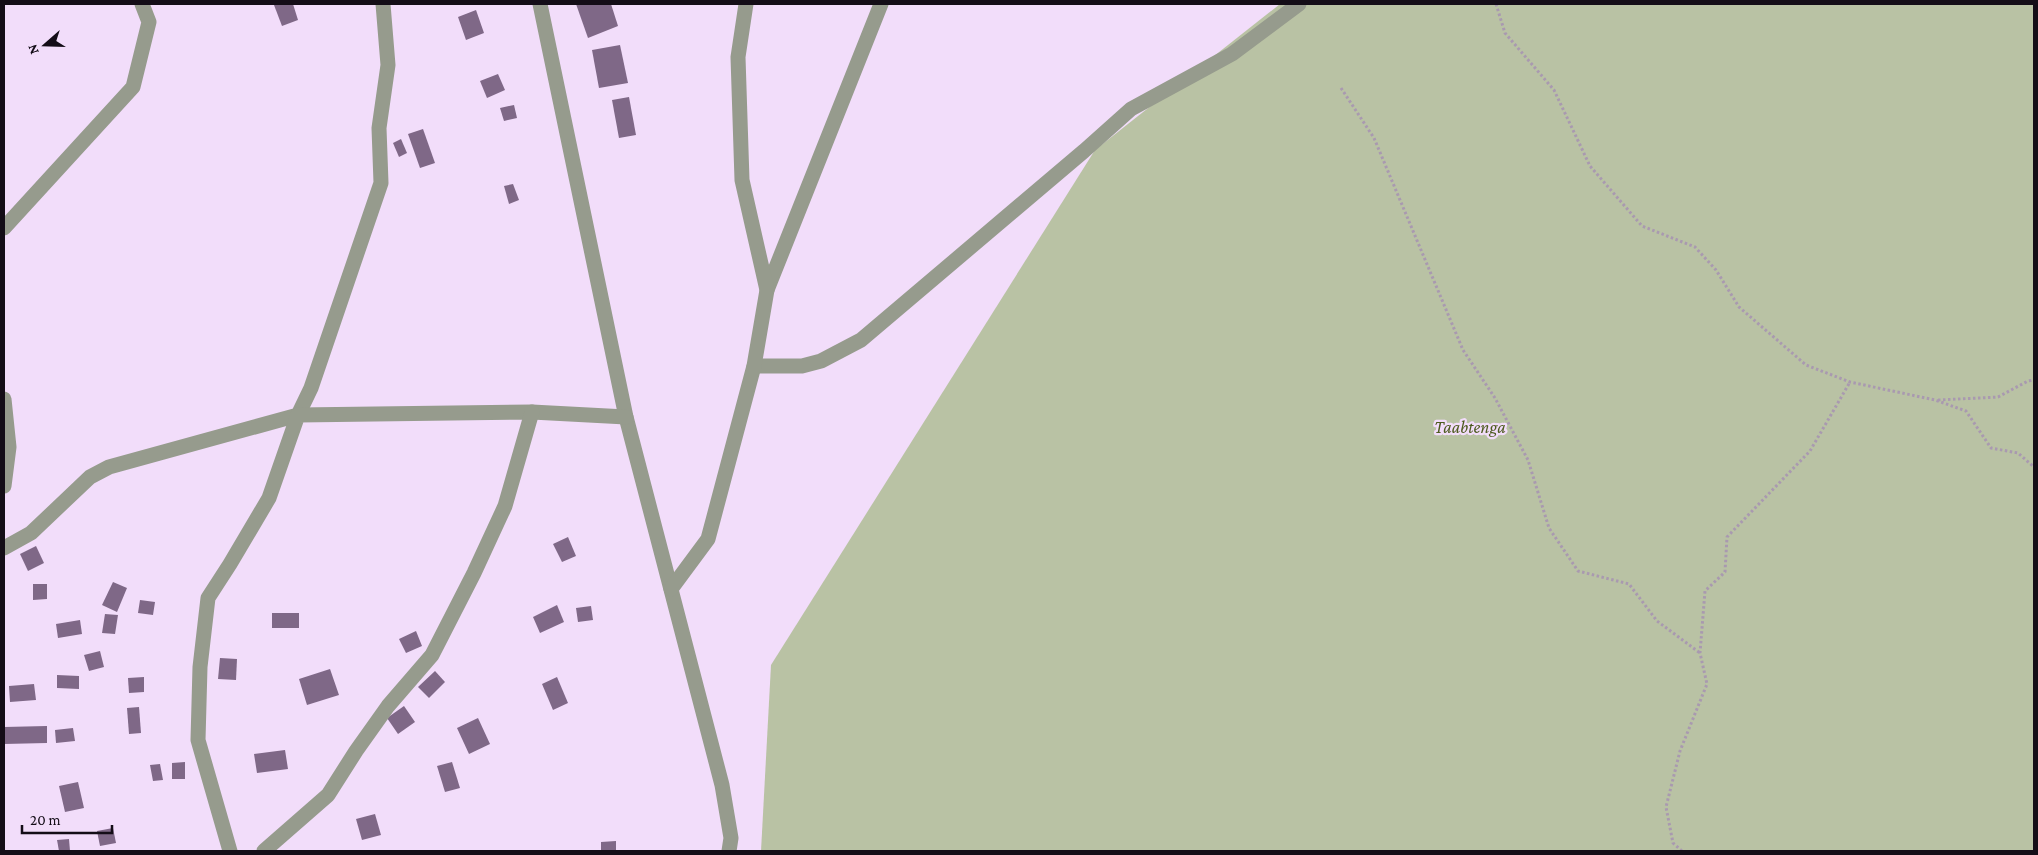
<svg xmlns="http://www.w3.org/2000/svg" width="2038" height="855" viewBox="0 0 2038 855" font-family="'Crimson Pro',serif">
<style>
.green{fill:#b9c2a4}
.building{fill:#7f6887}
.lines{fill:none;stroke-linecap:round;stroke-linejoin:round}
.path{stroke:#a999b0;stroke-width:3;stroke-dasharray:2.5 2.5;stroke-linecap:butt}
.minor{stroke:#969b8d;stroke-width:15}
.labels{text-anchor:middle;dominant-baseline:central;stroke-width:4.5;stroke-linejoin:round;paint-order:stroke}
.park-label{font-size:18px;font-style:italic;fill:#4d5b1e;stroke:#f2ddfa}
</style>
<rect width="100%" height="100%" fill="#f2ddfa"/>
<!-- green -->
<polygon class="green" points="1280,4 2034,4 2034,851 761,851 771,665 1095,150"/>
<!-- building -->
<g class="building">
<polygon points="293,4 298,20 282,26 274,5"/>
<polygon points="576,4 611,4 618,26 588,38"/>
<polygon points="476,10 484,33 466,40 458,17"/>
<polygon points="620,45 628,83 599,88 592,50"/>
<polygon points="498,74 505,90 487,98 480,81"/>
<polygon points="629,97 636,135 619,138 612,100"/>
<polygon points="514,105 517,118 504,121 500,108"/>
<polygon points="423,129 435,163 420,168 408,134"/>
<polygon points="401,139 407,153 399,157 393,143"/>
<polygon points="513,184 519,200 509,204 504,186"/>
<polygon points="568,537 576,556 562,562 553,544"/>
<polygon points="36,546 44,563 28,571 20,554"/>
<polygon points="113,582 127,588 117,612 102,605"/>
<polygon points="33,584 47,584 47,599 33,600"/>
<polygon points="140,600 155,602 153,615 138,613"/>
<polygon points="557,605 564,622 540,633 533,617"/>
<polygon points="591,606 593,620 578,622 576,608"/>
<rect x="272" y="613" width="27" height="15"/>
<polygon points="105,614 118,615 115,634 102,633"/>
<polygon points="80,620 82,634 58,638 56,624"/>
<polygon points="416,631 422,646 406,653 399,639"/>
<polygon points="100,651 104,667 89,671 84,655"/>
<polygon points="220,658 237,659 236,680 218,679"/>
<polygon points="330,669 339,695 307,705 299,679"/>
<polygon points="435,671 445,682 429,698 418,687"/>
<polygon points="57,675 79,676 79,689 57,688"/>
<polygon points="144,677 144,692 129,693 128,678"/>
<polygon points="557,677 568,703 553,710 542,684"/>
<polygon points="34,684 36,700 10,702 9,686"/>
<polygon points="404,706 415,722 398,734 387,718"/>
<polygon points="139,707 141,733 129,734 127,708"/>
<polygon points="478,718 490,744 469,754 457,728"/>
<polygon points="47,726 47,743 4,744 4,727"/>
<polygon points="73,728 75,741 56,743 55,730"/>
<polygon points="285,750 288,769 257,773 254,754"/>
<polygon points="185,762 185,779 172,779 172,763"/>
<polygon points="452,762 460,788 445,792 437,766"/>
<polygon points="160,764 163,780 153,781 150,765"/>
<polygon points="78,782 84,808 65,812 59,786"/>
<polygon points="375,814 381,835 362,840 356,819"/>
<polygon points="113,828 116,843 100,846 97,831"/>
<polygon points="69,839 70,851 59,851 57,840"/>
<polygon points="616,841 616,851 601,851 601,842"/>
</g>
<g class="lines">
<!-- path -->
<g class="path">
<polyline points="1496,4 1505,33 1554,90 1590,166 1642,226 1695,247 1716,270 1739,307 1806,365 1850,382 1935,400 1966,411 1991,448 2018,453 2034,467"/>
<polyline points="1341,88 1374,138 1463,350 1495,398 1528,460 1549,528 1578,571 1629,584 1657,621 1700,653"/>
<polyline points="1938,400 1998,397 2028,381 2034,380"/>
<polyline points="1682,851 1673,843 1666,807 1680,751 1707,684 1700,653 1705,591 1725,572 1727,537 1810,451 1850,382"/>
</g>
<!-- minor -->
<g class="minor">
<polyline points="540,4 626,417 722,785 731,838 729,851"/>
<polyline points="4,228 133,87 149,22 142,4"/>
<polyline points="767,290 881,4"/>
<polyline points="754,366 802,366 821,361 861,340 1084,151 1131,109 1232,54 1299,4"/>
<polyline points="4,399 9,447 4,486"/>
<polyline points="4,548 31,533 90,477 109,467 298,415 311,388 381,183 379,128 388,65 383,4"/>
<polyline points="671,589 708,539 754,366 767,290 742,180 738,57 746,4"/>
<polyline points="230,851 198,740 200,667 208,598 230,564 269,498 298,415 532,412 626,417"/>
<polyline points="264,851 328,795 356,751 388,706 432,655 474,573 505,506 532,412"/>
</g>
</g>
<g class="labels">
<!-- park labels -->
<g class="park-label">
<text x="1470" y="427">Taabtenga</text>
</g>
</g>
<!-- border -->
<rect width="2038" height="855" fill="none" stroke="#140d17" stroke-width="10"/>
<!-- north arrow -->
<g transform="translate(45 45) rotate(250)" stroke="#f2ddfa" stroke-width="4" paint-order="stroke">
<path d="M0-4L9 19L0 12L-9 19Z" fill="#140d17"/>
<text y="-8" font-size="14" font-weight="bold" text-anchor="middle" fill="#140d17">N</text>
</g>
<!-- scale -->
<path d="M22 825v8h90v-8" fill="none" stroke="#140d17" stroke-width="2.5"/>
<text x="30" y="825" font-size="15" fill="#140d17" stroke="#f2ddfa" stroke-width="4" paint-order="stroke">20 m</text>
</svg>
